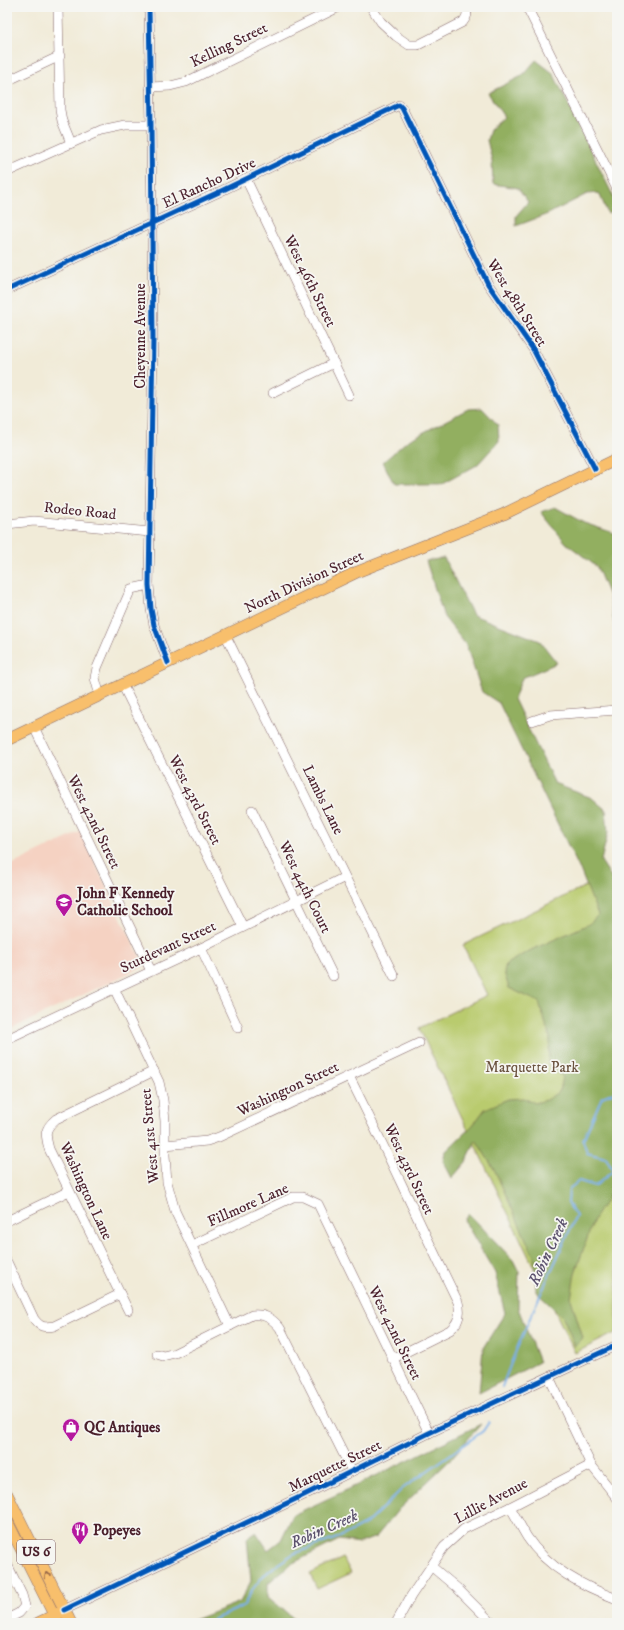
<svg xmlns="http://www.w3.org/2000/svg" width="624" height="1630" viewBox="0 0 624 1630" font-family="'IM FELL DW Pica',serif">
<style>
.built{fill:#f5d2c2}
.green{fill:#b9cb6e;stroke:#82754c}
.forest{fill:#92af61;stroke:#6e6746}
.lines{fill:none;stroke-linecap:round;stroke-linejoin:round}
.stream{stroke:#7cb0e9;stroke-width:2}
.minor-casing{stroke:#846668;stroke-width:10}
.major-casing{stroke:#846668;stroke-width:12}
.minor{stroke:#fff;stroke-width:9}
.major{stroke:#f8bf6c;stroke-width:11}
.cycleway-casing{stroke:#f6f6f2;stroke-width:8}
.cycleway{stroke:#0057b8;stroke-width:5}
.oneway{stroke:#986748}
.labels{text-anchor:middle;dominant-baseline:central;stroke-width:3.5;stroke-linejoin:round;paint-order:stroke}
.shield{fill:#f6f6f2;stroke:#7e6067;stroke-width:1}
.shield-label{font-size:14px;font-weight:bold;fill:#4a1f2b}
.street-label{font-size:15px;fill:#4a1f2b;stroke:#f6f6f2}
.poi-label{font-size:15px;font-weight:bold;fill:#4a1f2b;stroke:#f6f6f2;text-anchor:start}
.park-label{font-size:15px;fill:#6b533f;stroke:#f6f6f2}
.water-label{font-size:16px;font-style:italic;fill:#5c526e;stroke:#f6f6f2}
</style>
<rect width="100%" height="100%" fill="#f6f6f2"/>
<filter id="ink" filterUnits="userSpaceOnUse"><feTurbulence type="fractalNoise" baseFrequency=".025" numOctaves="2"/><feDisplacementMap in="SourceGraphic" scale="8" xChannelSelector="R" yChannelSelector="G"/><feConvolveMatrix kernelMatrix="1 2 1 2 8 2 1 2 1" color-interpolation-filters="sRGB"/></filter>
<filter id="wash" filterUnits="userSpaceOnUse"><feTurbulence type="fractalNoise" baseFrequency=".012" numOctaves="4" result="noise"/><feDisplacementMap in="SourceGraphic" scale="16" xChannelSelector="R" yChannelSelector="G"/><feGaussianBlur stdDeviation="0.9" result="paint"/><feColorMatrix in="noise" values="0 0 0 0 0 0 0 0 0 0 0 0 0 0 0 0 0 1.4 0 .05"/><feComposite in="paint" operator="in"/></filter>
<g filter="url(#wash)">
<rect width="100%" height="100%" fill="#f1ebd8"/>
<!-- built -->
<polygon class="built" points="80,832 144,966 7,1031 7,867"/>
<!-- green -->
<g class="green">
<polygon points="590,884 617,940 617,1332 575,1353 419,1028 487,995 463,945"/>
<polygon points="343,1558 351,1573 317,1589 310,1574"/>
</g>
<!-- forest -->
<g class="forest">
<polygon points="536,60 553,73 617,204 617,209 608,214 599,193 587,194 548,214 516,226 516,216 528,202 518,188 493,184 492,161 487,140 490,130 504,117 488,93 522,76"/>
<polygon points="482,408 498,425 499,441 477,465 442,484 394,484 383,462 407,441 468,409"/>
<polygon points="555,507 584,523 617,534 617,638 609,596 597,567 566,543 541,512"/>
<polygon points="444,558 473,615 540,641 557,663 522,678 514,699 555,784 592,798 606,810 608,832 601,861 617,886 617,1185 614,1188 594,1219 575,1273 571,1299 583,1338 575,1346 563,1317 536,1292 534,1257 494,1169 476,1140 466,1162 452,1178 443,1161 445,1152 473,1125 485,1109 508,1099 524,1098 535,1103 546,1100 560,1091 563,1077 548,1065 550,1038 539,1002 509,988 504,972 506,964 531,950 589,924 598,915 581,872 499,703 482,692 466,645 444,617 426,561"/>
<polygon points="469,1214 513,1260 519,1272 518,1308 539,1362 479,1393 483,1348 505,1313 495,1273 464,1220"/>
<polygon points="481,1424 448,1462 399,1509 376,1537 360,1543 339,1540 291,1564 268,1583 268,1597 299,1623 186,1623 240,1602 251,1581 247,1538 256,1532 268,1550 281,1540 293,1515 355,1486"/>
</g>
<g class="lines">
<!-- stream -->
<g class="stream">
<path d="M502 1387C523 1328 551 1273 576 1216L568 1203 569 1189 579 1181 595 1186 613 1171 606 1158 587 1153 583 1140 602 1097 617 1091"/>
<polyline points="206,1623 237,1609 244,1605 252,1590 263,1576 275,1566 293,1554 340,1537 367,1523 402,1489 483,1431 489,1422"/>
</g>
</g>
</g>
<g filter="url(#ink)">
<g class="lines">
<!-- minor casing -->
<g class="minor-casing">
<g id="minor">
<polyline points="58,7 60,110 62,121 71,143"/>
<polyline points="149,7 151,125 153,338 149,585 151,609 154,625 168,663"/>
<path d="M371 7 381 22 396 36 409 45H418L463 22C467 17 468 14 466 7"/>
<polyline points="527,7 617,189"/>
<polyline points="7,81 60,56"/>
<polyline points="150,87 170,86 186,82 339,7"/>
<polyline points="7,172 101,130 125,125 151,125"/>
<polyline points="246,179 349,395"/>
<polyline points="7,290 219,192 399,105 402,108 488,284 533,349 595,469"/>
<polyline points="273,393 334,363"/>
<polyline points="7,524 34,521 150,532"/>
<polyline points="226,636 394,976"/>
<polyline points="123,686 243,927"/>
<polyline points="100,696 95,678 97,668 127,598 131,589 149,585"/>
<polyline points="532,721 550,715 617,710"/>
<polyline points="34,727 151,971"/>
<polyline points="252,810 333,976"/>
<polyline points="201,948 238,1028"/>
<polyline points="114,988 159,1082 163,1100 165,1121 165,1155 167,1182 175,1211 230,1326"/>
<polyline points="7,1039 201,948 341,879"/>
<path d="M349 1076C387 1151 421 1227 458 1302 461 1313 459 1323 450 1330L392 1359"/>
<polyline points="165,1145 207,1141 219,1137 419,1043"/>
<polyline points="7,1221 69,1191"/>
<polyline points="192,1245 293,1197 303,1197 318,1204 429,1433"/>
<path d="M7 1262 34 1319C40 1327 44 1328 54 1326L120 1294"/>
<path d="M128 1310 49 1149C45 1134 44 1129 56 1119L154 1071"/>
<path d="M157 1354 163 1356 175 1353 252 1315C265 1314 272 1318 280 1328L352 1471"/>
<polyline points="549,1377 591,1465 617,1498"/>
<path d="M510 1507C516 1517 521 1527 527 1537 547 1568 583 1586 617 1599"/>
<polyline points="7,1564 22,1595 25,1606 19,1613 7,1619"/>
<polyline points="431,1566 457,1588 492,1623"/>
<polyline points="64,1610 304,1495 429,1433 617,1345"/>
<polyline points="396,1623 411,1596 444,1547 464,1529 510,1507 591,1465"/>
</g>
</g>
<!-- major casing -->
<g class="major-casing">
<g id="major">
<polyline points="7,740 357,572 504,514 617,459"/>
<polyline points="7,1494 71,1623"/>
<polyline points="7,1521 58,1623"/>
<polyline points="38,1623 61,1612"/>
</g>
</g>
<!-- minor -->
<use href="#minor" class="minor"/>
<!-- major -->
<use href="#major" class="major"/>
<!-- cycleway casing -->
<g class="cycleway-casing">
<g id="cycleway">
<polyline points="149,7 151,125 153,338 149,585 151,609 154,625 168,663"/>
<polyline points="7,290 219,192 399,105 402,108 488,284 533,349 595,469"/>
<polyline points="64,1610 304,1495 429,1433 617,1345"/>
</g>
</g>
<!-- cycleway -->
<use href="#cycleway" class="cycleway"/>
</g>
<!-- one-way arrows -->
<defs><path id="oneway-chevron" d="M-2-3.5L2.5 0L-2 3.5" fill="none" stroke-width="1.6" stroke-linecap="round" stroke-linejoin="round"/></defs>
<use class="oneway" href="#oneway-chevron" transform="translate(47 1575) rotate(-116)"/>
</g>
<!-- icons -->
<defs>
<g id="school-pin" transform="scale(0.9)"><path d="M0 17L-7.5 6A9.5 9.5 0 1 1 7.5 6Z" fill="#b5179e" stroke="#f6f6f2"/><path d="M0-5L7-2L0 1L-7-2ZM-4 1L0 2.5L4 1V4Q0 6-4 4Z" fill="#fff"/></g>
<g id="shop-pin" transform="scale(0.9)"><path d="M0 17L-7.5 6A9.5 9.5 0 1 1 7.5 6Z" fill="#b5179e" stroke="#f6f6f2"/><path d="M-5-2.5h2.3a2.7 3.5 0 0 1 5.4 0H5L5.5 6h-11ZM-1.5-2.5h3a1.5 2.3 0 0 0-3 0Z" fill="#fff"/></g>
<g id="restaurant-pin" transform="scale(0.9)"><path d="M0 17L-7.5 6A9.5 9.5 0 1 1 7.5 6Z" fill="#b5179e" stroke="#f6f6f2"/><path d="M-5-6h1v4h1v-4h1v4h1v-4h1v5L-1.5 .5V6h-2V.5L-5-1ZM5-6V6H3V1.5H1.5Q1.5-4 5-6Z" fill="#fff"/></g>
</defs>
<g fill-rule="evenodd">
<use href="#school-pin" x="64" y="902"/>
<use href="#shop-pin" x="71" y="1427"/>
<use href="#restaurant-pin" x="80" y="1530"/>
</g>
<g class="labels">
<!-- shield labels -->
<rect class="shield" x="17" y="1540" width="38" height="24" rx="3"/>
<g class="shield-label">
<text x="36" y="1552">US 6</text>
</g>
<!-- street labels -->
<g class="street-label">
<text transform="translate(229 45) rotate(-26)">Kelling Street</text>
<text transform="translate(209 183) rotate(-25)">El Rancho Drive</text>
<text transform="translate(310 281) rotate(64)">West 46th Street</text>
<text transform="translate(517 303) rotate(58)">West 48th Street</text>
<text transform="translate(140 336) rotate(-90)">Cheyenne Avenue</text>
<text transform="translate(80 511) rotate(6)">Rodeo Road</text>
<text transform="translate(304 582) rotate(-25)">North Division Street</text>
<text transform="translate(195 800) rotate(63)">West 43rd Street</text>
<text transform="translate(323 800) rotate(64)">Lambs Lane</text>
<text transform="translate(94 822) rotate(64)">West 42nd Street</text>
<text transform="translate(305 887) rotate(64)">West 44th Court</text>
<text transform="translate(168 947) rotate(-25)">Sturdevant Street</text>
<text transform="translate(288 1089) rotate(-25)">Washington Street</text>
<text transform="translate(150 1136) rotate(-95)">West 41st Street</text>
<text transform="translate(409 1169) rotate(65)">West 43rd Street</text>
<text transform="translate(86 1191) rotate(65)">Washington Lane</text>
<text transform="translate(248 1205) rotate(-24)">Fillmore Lane</text>
<text transform="translate(395 1333) rotate(64)">West 42nd Street</text>
<text transform="translate(335 1466) rotate(-26)">Marquette Street</text>
<text transform="translate(491 1501) rotate(-28)">Lillie Avenue</text>
</g>
<!-- poi labels -->
<g class="poi-label">
<text x="77" y="893">John F Kennedy<tspan x="77" dy="17">Catholic School</tspan></text>
<text x="84" y="1427">QC Antiques</text>
<text x="93" y="1530">Popeyes</text>
</g>
<!-- park labels -->
<g class="park-label">
<text x="532" y="1067">Marquette Park</text>
</g>
<!-- water labels -->
<g class="water-label">
<text transform="translate(548 1252) rotate(-65)">Robin Creek</text>
<text transform="translate(324 1529) rotate(-24)">Robin Creek</text>
</g>
</g>
<!-- margin -->
<rect width="624" height="1630" fill="none" stroke="#f6f6f2" stroke-width="24"/>
</svg>
